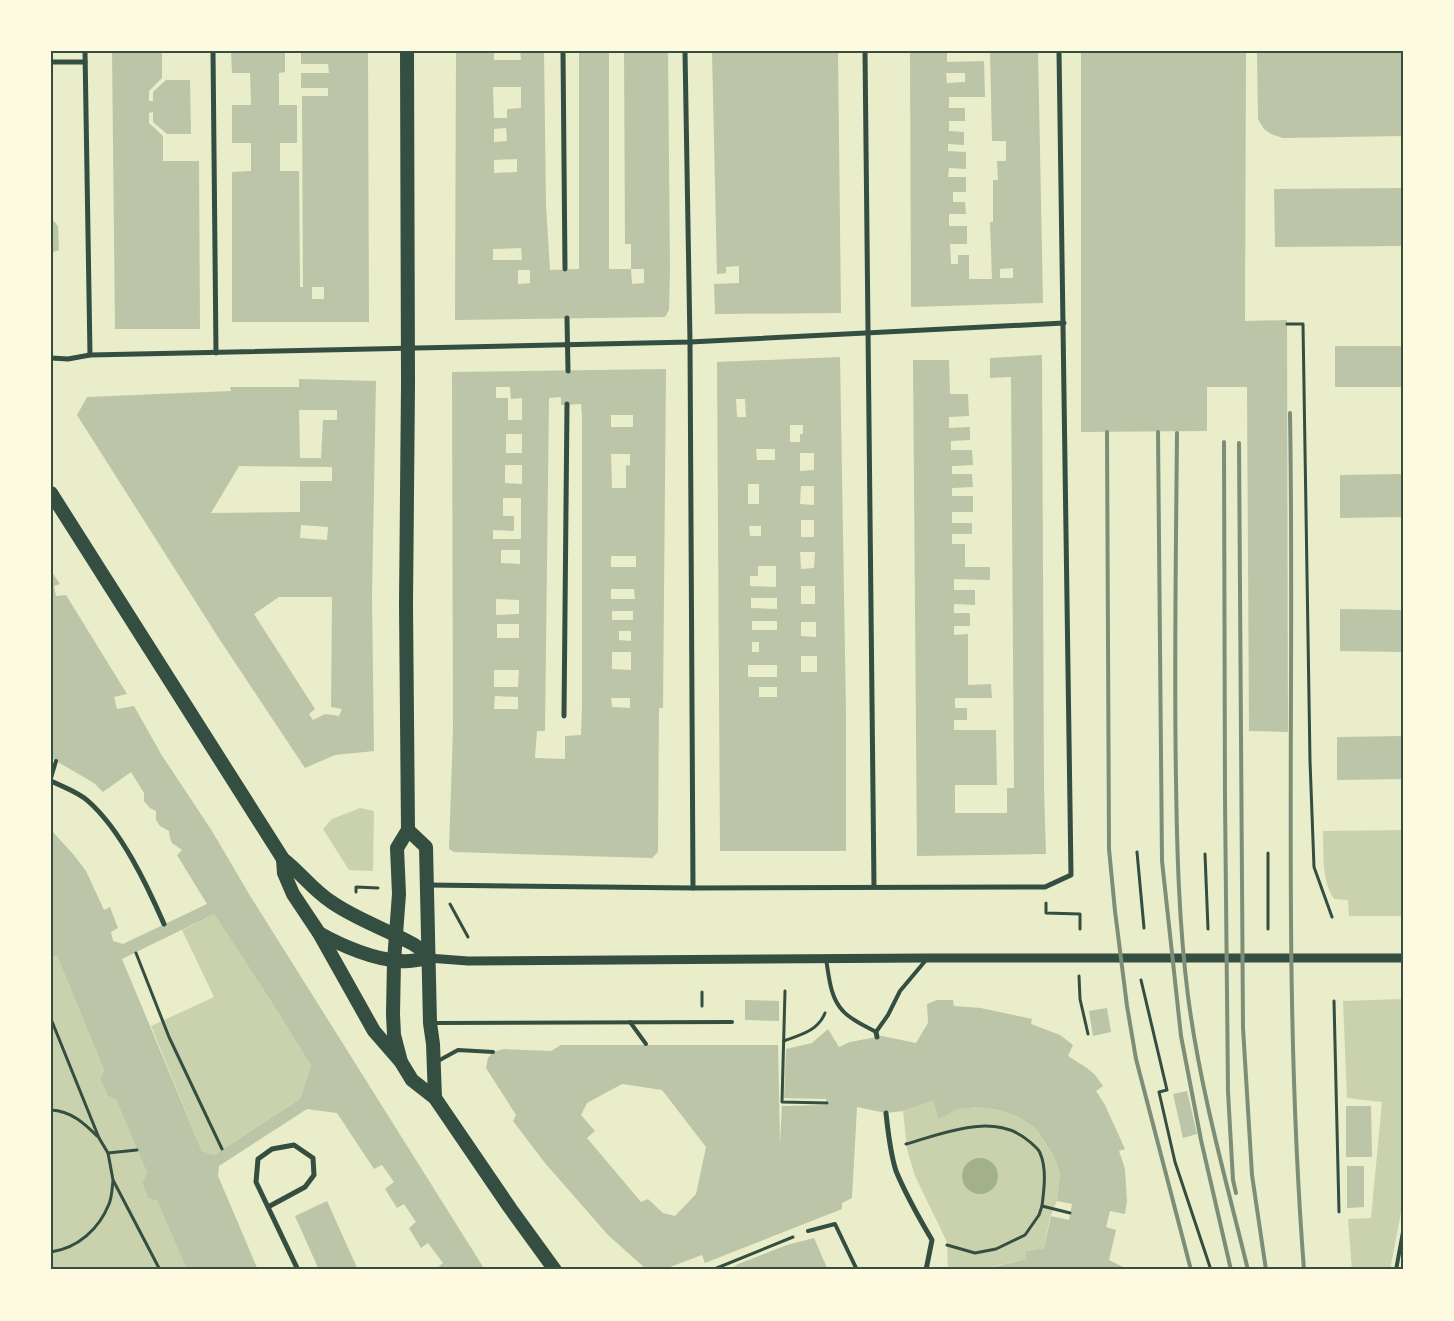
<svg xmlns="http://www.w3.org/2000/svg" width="1454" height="1321" viewBox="0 0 1454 1321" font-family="'Roboto Serif',serif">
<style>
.green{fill:#cad2ad}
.water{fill:#a3b18a}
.building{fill:#bcc5a7;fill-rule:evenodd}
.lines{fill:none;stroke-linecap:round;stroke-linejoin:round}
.path{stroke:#344e41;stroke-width:3}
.service{stroke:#344e41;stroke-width:4}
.minor{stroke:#344e41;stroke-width:5}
.tertiary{stroke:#344e41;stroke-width:9}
.trunk{stroke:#344e41;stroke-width:14}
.rail{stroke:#7c8e77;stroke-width:4}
.neatline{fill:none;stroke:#344e41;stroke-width:2}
</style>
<rect width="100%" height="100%" fill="#e9edc9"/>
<!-- green -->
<g class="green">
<polygon points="360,808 374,811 373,871 349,870 323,829 332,819"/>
<path d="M1403 830V916H1349L1348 900 1334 899C1321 879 1324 854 1323 831Z"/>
<polygon points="214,914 276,1009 311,1066 300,1099 214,1155 202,1151 151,1026 214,997 182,930"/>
<polygon points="51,956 57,956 104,1070 100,1080 108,1096 116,1100 147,1173 142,1183 148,1198 157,1201 187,1270 51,1270"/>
<polygon points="1403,999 1403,1202 1390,1270 1352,1270 1348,1219 1371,1218 1382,1102 1347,1098 1343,1001"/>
<polygon points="933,1101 938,1119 959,1109 978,1107 998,1110 1019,1117 1036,1129 1054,1156 1060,1174 1057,1201 1050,1217 1044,1248 1026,1251 1026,1259 979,1270 948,1270 947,1242 915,1176 907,1149 903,1111"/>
</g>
<!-- water -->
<circle class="water" cx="980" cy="1176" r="18"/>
<!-- building -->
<g class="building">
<polygon points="112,51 162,51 162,78 149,91 149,101 153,101 153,92 166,80 190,80 191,134 167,134 153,122 153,112 149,113 149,123 163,136 163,161 199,161 200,329 115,329"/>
<path d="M231 51H285V72L279 73V105H297V143H280V171H299L300 287H303L302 96H328V88H301V73H329L328 64H301V51H368L369 322H232V172L251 171V143H232V105H251L250 73H232ZM312 287H324V299H312Z"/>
<path d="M456 51H494V60H521L520 51H544L546 206 550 270 579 269V51H609V269H631L632 284 644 283V269H631V244H625L624 51H668L670 270 669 310 665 317 455 320ZM493 87H521V108L507 109V118H494ZM506 128 507 141 494 142V129ZM517 159V172L494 173V160ZM521 248 522 260H493V249ZM518 270H530V283L518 284Z"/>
<polygon points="712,51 838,51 841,313 715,314 714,284 739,283 739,266 726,267 726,273 717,274"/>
<path d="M910 51H947V62L984 61 985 97H949V108H965V121H949V131L964 132V145L948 144V151L966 152V169L949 168 948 177H966V192H953V202H965L966 214H949V226H967V244H950L951 264H958V255H969V279H992L990 222H993V180H998L997 161H1006V141H992L990 51H1038L1043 303 911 307ZM946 73H965V82L947 83ZM1013 268V278H1000V269Z"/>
<polygon points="1081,51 1246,51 1245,321 1287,320 1288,732 1249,731 1247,387 1207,387 1207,431 1081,432"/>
<polygon points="1257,51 1403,51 1403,136 1283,138 1271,134 1264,129 1258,119"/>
<polygon points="1403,188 1403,246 1275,247 1274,189"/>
<polygon points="51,218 58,226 59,250 51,253"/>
<rect x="1335" y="346" width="68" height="41"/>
<polygon points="1042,355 1044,788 1046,854 917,856 913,360 949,360 950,394 968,394 969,416 949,417 949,428 970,427 970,440 951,441 951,450 972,450 973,465 952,466 952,474 972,474 973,487 952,488 952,496 973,496 973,512 952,512 952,523 972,523 972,534 952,534 952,544 965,544 965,567 990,567 990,580 954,579 954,590 975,590 975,605 954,604 954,613 970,613 970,626 954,626 954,635 968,634 968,685 991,684 992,698 955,698 955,708 967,708 967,720 954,720 954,730 996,730 997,785 955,785 955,813 1007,813 1007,788 1014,788 1011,377 990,378 990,358"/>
<path d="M840 357 846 713V851H720L717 362ZM736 399H745L746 417H737ZM790 425H803V434H800V442H790ZM756 449H775V460H757ZM800 453H814V470L800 471ZM748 484H759V504H748ZM801 486H814V505L800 504ZM801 520H814V537H801ZM749 526H761V536H750ZM800 552H815L814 568 801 569ZM758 566H776V587L750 586V576H758ZM801 586H815V604H801ZM751 598H777V609L751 608ZM752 621H777V630H752ZM801 622H816V637L801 636ZM752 642H759V652H752ZM801 656H817V672H801ZM748 665H777V677H748ZM759 687H777V697H759Z"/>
<path d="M666 369 663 708H659L658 852 652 858 454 852 449 849 453 730 452 372ZM496 387H510L511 399 522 398V420H508V398H496ZM561 397V405L581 404 582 416V707L581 735 565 736V759L535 758 537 731H545L549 398ZM611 415H633V427H611ZM506 434H522V453H506ZM611 454H630V466L626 465V488H612ZM505 465H522V484L505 483ZM503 498H521V539H493V530L514 531V516H503ZM501 550H520V564L501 563ZM611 556H636V567H611ZM611 589H634L635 599H611ZM496 599 519 600V614L496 615ZM612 611H633V620H612ZM497 624H519V638H497ZM619 631H631V641L619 640ZM612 652H631V670L612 669ZM494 670H519L518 687H494ZM495 696 518 697V709H494ZM611 698H630V708L612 707Z"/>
<path d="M299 379 376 381 372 597 374 751 335 755 305 768 218 637 77 415 87 397 231 391 230 387H299ZM299 410H337V420H323L321 458H300ZM239 466 332 467V481H300V512L211 513ZM301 525 328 527 327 540 300 538ZM279 597H332L331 707 342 709 339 716 325 714 313 720 309 714 315 709 254 614Z"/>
<polygon points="1403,474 1403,517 1340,518 1340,475"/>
<path d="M51 571 60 584 54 586 56 596 66 595 127 694 114 697 117 709 134 706 161 754 212 831 249 894 485 1270H435L443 1263 428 1243 421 1248 409 1228 416 1222 404 1204 397 1208 385 1189 394 1182 382 1165 374 1169 337 1113 307 1109 219 1166 218 1176 258 1270H187L157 1201 148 1198 142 1183 147 1173 116 1100 108 1096 100 1080 104 1070 57 956H51V830L73 854 86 871 104 910 110 907 118 928 111 932 113 941 123 944 207 904 177 855 182 850 172 843 170 838 169 831 160 826 156 820V811L150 808 144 801V793L131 772 103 792 94 783 51 758ZM214 914 276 1009 311 1066 300 1099 214 1155 202 1151 122 959Z"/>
<polygon points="1340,609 1403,610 1403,652 1340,651"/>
<polygon points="1403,736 1403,779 1337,780 1337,737"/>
<polygon points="745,1000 779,1001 779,1021 745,1020"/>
<path d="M937 1000H953L954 1006 981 1008 1032 1019 1031 1024 1060 1035 1073 1045 1068 1056 1087 1068 1095 1075 1103 1086 1096 1091 1105 1105 1125 1149 1119 1151 1125 1169 1127 1201 1125 1214 1110 1211 1106 1227 1116 1230 1109 1260 1129 1270H982L1026 1259V1251L1044 1248 1051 1216 1069 1220 1072 1204 1057 1201 1060 1174 1054 1156 1036 1129 1019 1117 998 1110 978 1107 959 1109 938 1119 933 1101 903 1111 886 1113 857 1107 852 1198 842 1203V1209L705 1263 702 1255 662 1270H647L608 1235 545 1163 513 1121 516 1115 486 1068 488 1058 493 1052 504 1049 551 1051 561 1045H778L780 1144 782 1106 827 1105 826 1099 784 1098 786 1049 812 1043 828 1029 839 1047 850 1042 882 1036 916 1043 928 1023 927 1004ZM622 1084 662 1090 706 1147 696 1194 675 1216 663 1213 648 1199 641 1202 587 1138 595 1131 581 1115 587 1103Z"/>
<polygon points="1107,1008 1111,1032 1093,1036 1089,1011"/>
<polygon points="1187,1091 1197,1134 1183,1138 1173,1094"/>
<polygon points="1346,1106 1371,1106 1372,1157 1346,1157"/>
<polygon points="1347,1166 1364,1166 1364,1207 1347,1208"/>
<polygon points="327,1201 358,1270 319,1270 295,1216"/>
<polygon points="814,1238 828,1270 730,1270 738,1264 787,1245"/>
</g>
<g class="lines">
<!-- path -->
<g class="path">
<polyline points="1287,324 1303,324 1310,761 1314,867 1332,917"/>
<polyline points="1137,852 1144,928"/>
<polyline points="1268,853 1268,929"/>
<polyline points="1205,854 1208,929"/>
<polyline points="356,892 356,887 378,888"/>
<polyline points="1046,903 1046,913 1080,914 1080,929"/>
<polyline points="450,904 468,937"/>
<polyline points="136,953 169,1037 222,1149"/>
<polyline points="1079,976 1080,999 1088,1034"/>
<polyline points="1141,980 1167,1090 1159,1092 1175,1162 1211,1270"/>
<polyline points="785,991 782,1102 827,1103"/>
<polyline points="1334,1001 1339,1212"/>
<polyline points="702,1006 702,992"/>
<polyline points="51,1019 99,1138 108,1153 113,1180 160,1270"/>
<path d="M784 1041C800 1035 818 1031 825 1013"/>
<path d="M51 1110C71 1111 84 1123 97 1136"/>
<path d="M906 1144C944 1133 996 1111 1030 1142 1033 1145 1039 1149 1040 1153 1047 1168 1044 1190 1042 1206"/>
<polyline points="108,1153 137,1150"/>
<polyline points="947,1245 975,1253 996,1249 1025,1235 1039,1215 1042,1206 1070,1213"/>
<path d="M51 1252C78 1248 99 1229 109 1204 112 1197 112 1188 113 1181"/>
<polyline points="712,1270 793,1237"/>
</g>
<!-- service -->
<g class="service">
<polyline points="51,778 56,761"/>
<path d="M826 959C829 976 830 998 843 1011 851 1020 865 1026 876 1032L888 1015 900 991 926 960"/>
<polyline points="630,1022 646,1044"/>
<polyline points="434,1023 732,1022"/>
<polyline points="438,1061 458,1050 493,1052"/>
<polyline points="808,1231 835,1224 857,1270"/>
<polyline points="1396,1270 1403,1232"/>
</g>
<!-- minor -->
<g class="minor">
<polyline points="85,51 90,355"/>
<polyline points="213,51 216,353"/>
<polyline points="563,51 565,269"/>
<polyline points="685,51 690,342 693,888"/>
<polyline points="865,51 874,887"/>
<polyline points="51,62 85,62"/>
<polyline points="567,318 568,371"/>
<polyline points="51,358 68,359 90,355 690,342 1064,323"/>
<polyline points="564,716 567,404"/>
<path d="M51 781C63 787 78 792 88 801 121 830 147 885 164 924"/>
<polyline points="427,885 693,888 1045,887 1071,875 1059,51"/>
<polyline points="876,1032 877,1037"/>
<path d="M886 1113C888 1132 890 1152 896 1171 906 1195 919 1218 932 1240L926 1270"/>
<polyline points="268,1207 305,1187 314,1175 313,1158 294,1145 272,1149 258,1159 256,1182 298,1270"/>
</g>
<!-- tertiary -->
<polyline class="tertiary" points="428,958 468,961 927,958 1403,958"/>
<!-- trunk -->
<g class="trunk">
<path d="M51 493 283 859C300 872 312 889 330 901 355 919 386 929 413 944L422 950 428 958"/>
<polyline points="408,830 426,847 430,1023 433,1044 435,1098"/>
<polyline points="283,859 284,873 293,894 319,933 374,1031 401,1062 412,1080 435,1098 510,1208 555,1270"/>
<path d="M319 933C342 946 375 960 401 961 410 962 419 960 428 958"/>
<polyline points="401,1062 394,1035 393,1014 394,961 399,894 397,848 408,830 406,604 408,384 407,51"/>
</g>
<!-- rail -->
<g class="rail">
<path d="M1290 413C1295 699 1282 985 1304 1270"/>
<polyline points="1107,432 1109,849 1115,911 1127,1006 1136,1059 1191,1270"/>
<polyline points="1158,432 1162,861 1181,1036 1201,1140 1231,1270"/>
<path d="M1177 433C1176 549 1174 665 1176 780 1177 852 1179 925 1188 996 1200 1089 1226 1180 1248 1270"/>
<polyline points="1224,442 1225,799 1228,1092 1233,1180 1236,1193"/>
<polyline points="1239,443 1243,1028 1252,1175 1266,1270"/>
</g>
</g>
<!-- border -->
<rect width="1454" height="1321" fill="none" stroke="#fefae0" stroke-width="105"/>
<rect x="52" y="52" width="1350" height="1216" class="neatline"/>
</svg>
